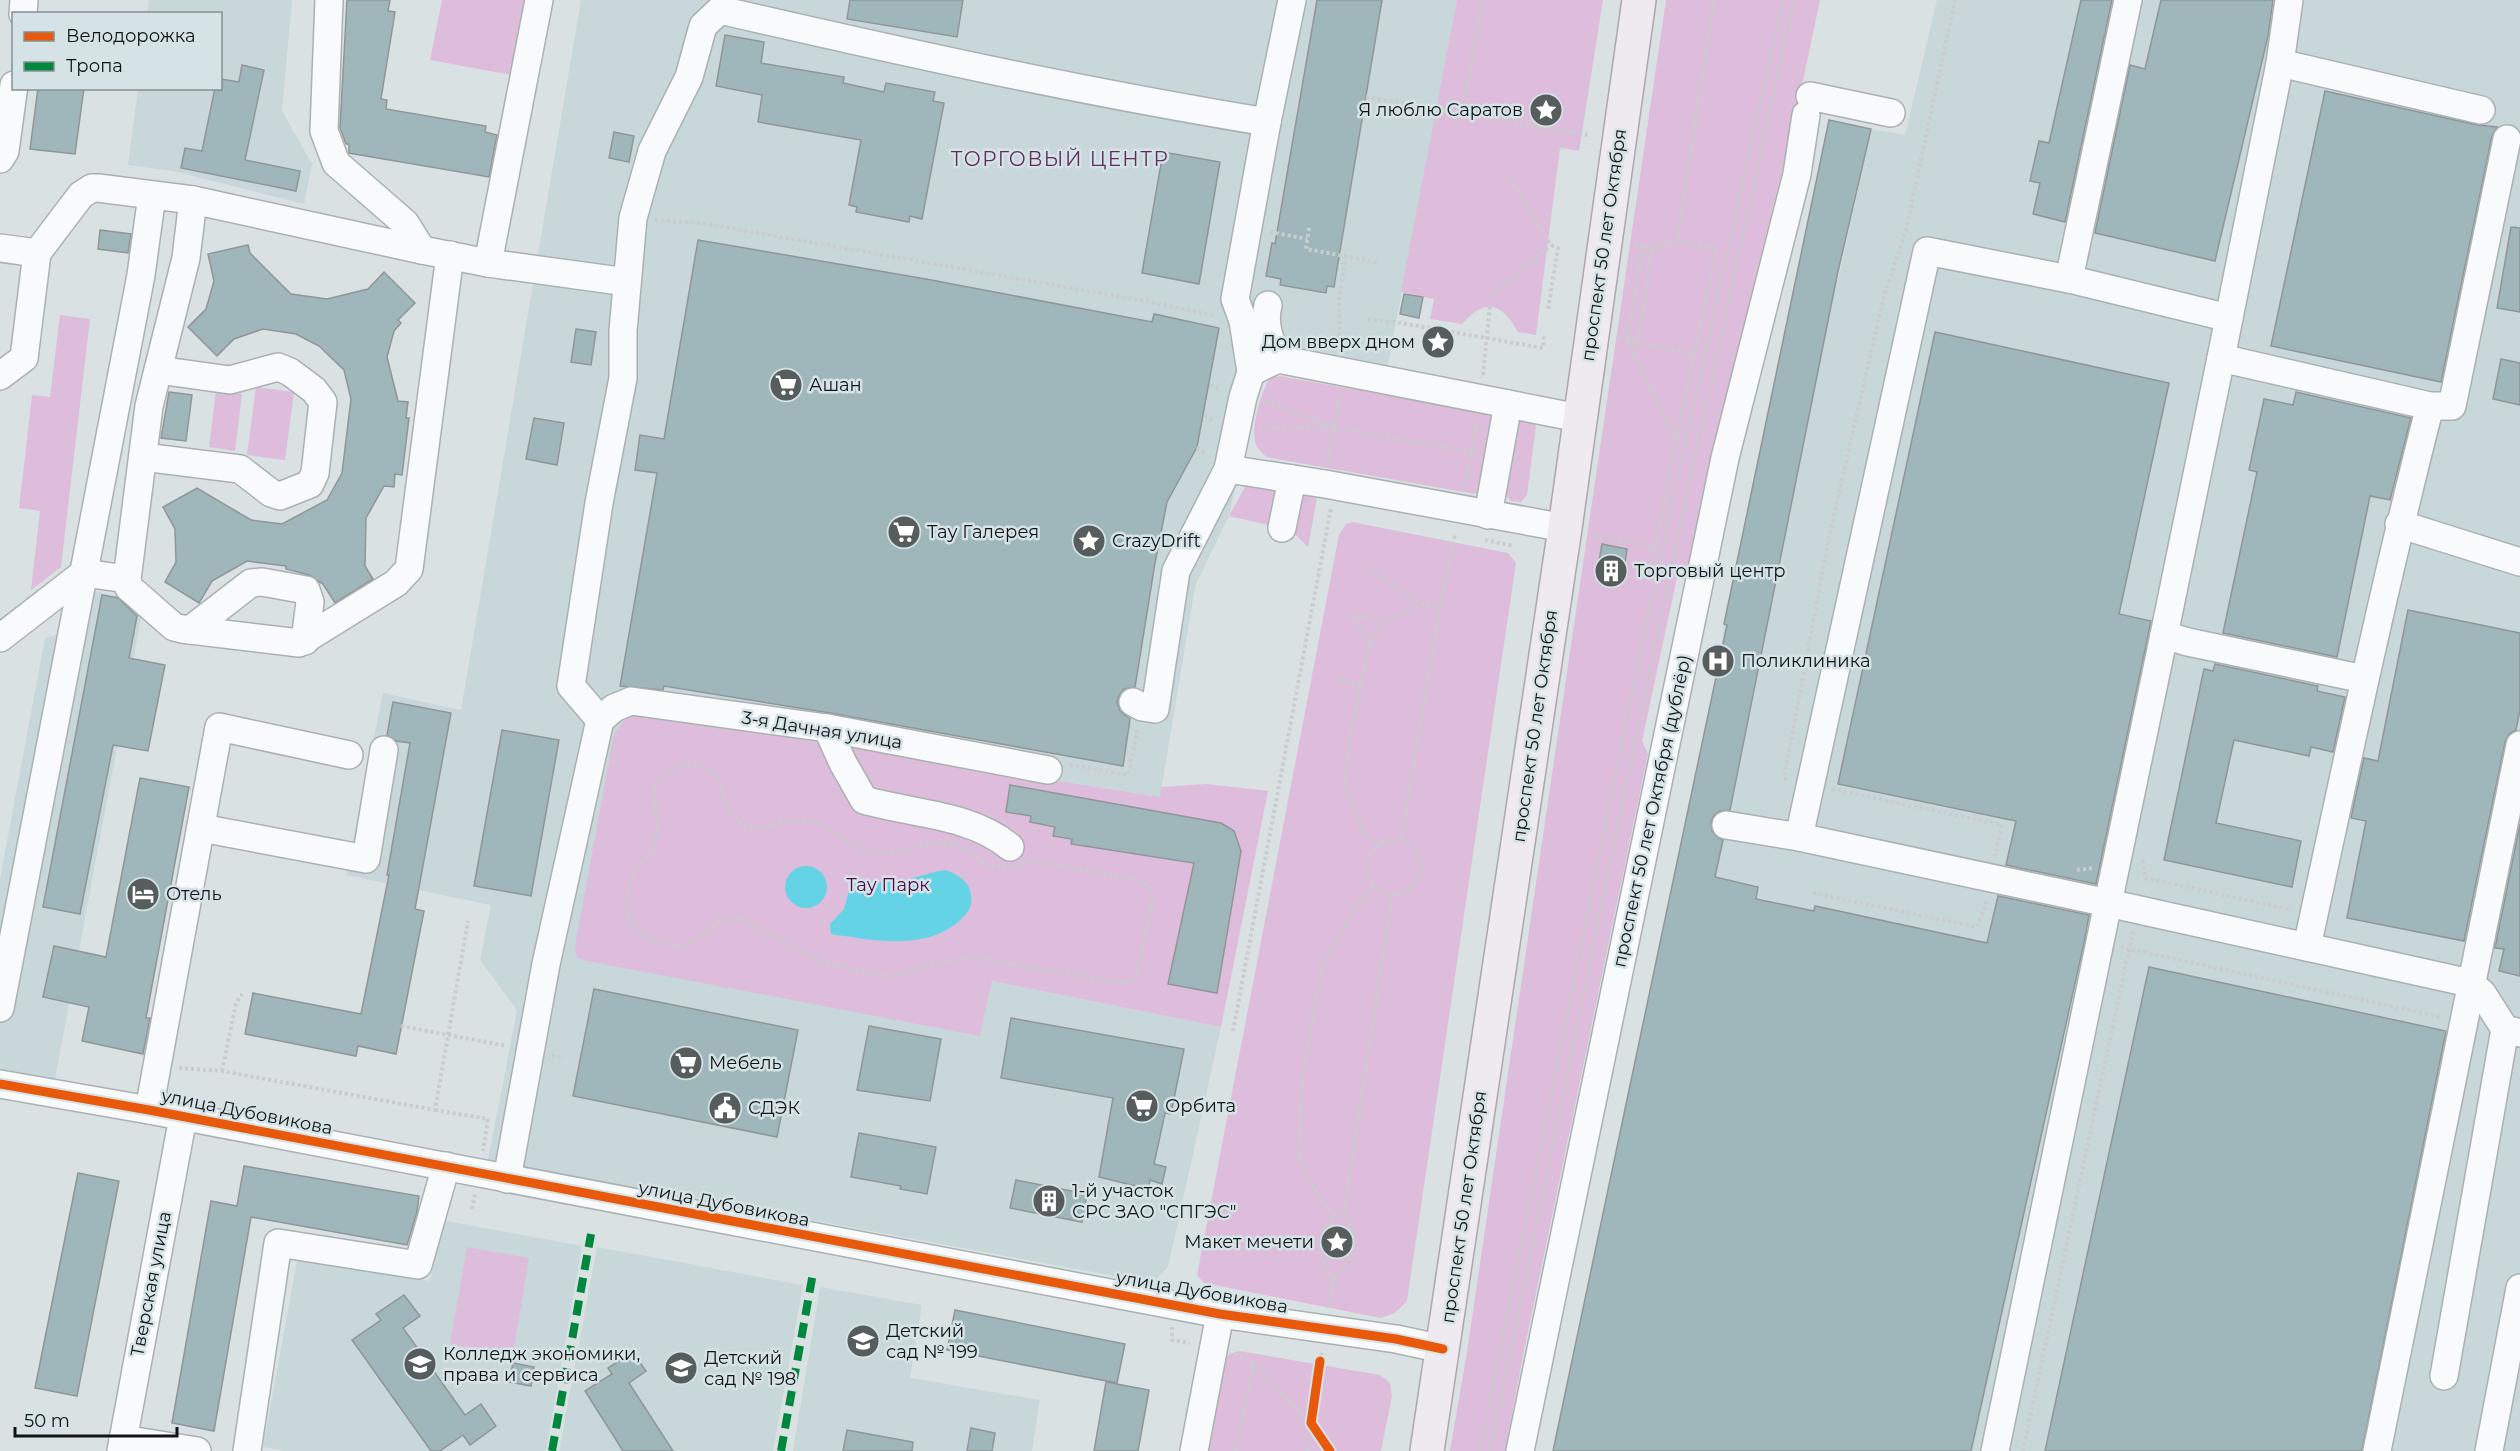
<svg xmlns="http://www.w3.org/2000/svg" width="2520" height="1451" viewBox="0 0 2520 1451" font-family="Montserrat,sans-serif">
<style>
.built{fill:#c8d7da}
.green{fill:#ddbddb}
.water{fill:#65d3e6}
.building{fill:#9fb7bb;stroke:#909697;stroke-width:1.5}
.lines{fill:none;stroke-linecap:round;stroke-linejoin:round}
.minor-casing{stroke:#abb1b2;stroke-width:30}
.major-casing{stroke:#ada6b0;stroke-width:36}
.path{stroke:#cacccd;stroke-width:4;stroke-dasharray:3 3;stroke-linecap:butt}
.minor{stroke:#f9fafb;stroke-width:27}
.major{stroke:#eeeaef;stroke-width:33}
.tram{stroke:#c7caca;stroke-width:1.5}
.quiet{stroke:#00873e;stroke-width:8;stroke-dasharray:15 8;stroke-linecap:butt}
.cycleway-casing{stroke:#d6e3e6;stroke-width:13}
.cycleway{stroke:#e8590c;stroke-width:9}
.labels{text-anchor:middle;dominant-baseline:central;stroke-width:5;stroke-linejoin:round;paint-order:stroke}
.poi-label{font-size:18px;fill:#101415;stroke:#d6e3e6;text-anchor:start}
.street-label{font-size:18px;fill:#101415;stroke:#d6e3e6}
.park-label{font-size:18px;fill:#4f0849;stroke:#d6e3e6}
.neighbourhood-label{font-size:20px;letter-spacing:1.5px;fill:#622d5c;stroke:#d6e3e6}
</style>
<rect width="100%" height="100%" fill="#dae1e2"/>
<!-- built -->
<g class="built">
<polygon points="149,0 292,0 282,111 312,164 304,204 173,171 128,165 138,89 220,88 220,14 147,13"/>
<polygon points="581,0 1457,0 1388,365 1266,341 1229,516 1197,582 1194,593 1160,797 872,750 980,1035 992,981 1221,1027 1168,1267 1152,1283 488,1160 517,1010 480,960 491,905 346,875 383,693 461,710"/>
<polygon points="1937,0 2520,0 2520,1451 1553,1451 1690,802 1730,810 1761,661 1721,652 1724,624 1765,632 1833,298 1793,290 1798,268 1839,276 1871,129 1905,135"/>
<polygon points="85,589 144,602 55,1079 0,1069 0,879 45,638 76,629"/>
<polygon points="442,1220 582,1246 546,1451 285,1451 263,1447 298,1256 430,1281"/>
<polygon points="597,1247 803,1285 773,1451 559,1451"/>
<polygon points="820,1287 922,1305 910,1378 1040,1400 1032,1451 793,1451"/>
</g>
<!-- green -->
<g class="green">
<polygon points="442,0 526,0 512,75 430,60"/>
<path d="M1457 0H1603L1579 151 1560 148 1536 335 1518 332C1502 302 1484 298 1462 324L1430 319 1434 299 1401 292Z"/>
<polygon points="1666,0 1820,0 1796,114 1720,423 1692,569 1679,568 1642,741 1648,754 1524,1351 1505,1451 1450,1451 1467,1352"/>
<polygon points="60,315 90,319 61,567 31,590 40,511 19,508 32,395 50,397"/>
<path d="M1280 376 1479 412 1491 417 1497 426 1482 492 1475 494 1266 457C1264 454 1258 449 1256 445 1250 429 1261 392 1270 378Z"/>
<polygon points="256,387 294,392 285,460 247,455"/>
<polygon points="216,391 242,394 235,451 209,447"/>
<polygon points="1524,419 1532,420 1536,426 1527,495 1521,502 1511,501 1506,495 1519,422"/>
<polygon points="1250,486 1317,498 1308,547 1291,530 1229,516 1245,487"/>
<polygon points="1352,522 1508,553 1516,563 1407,1301 1395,1313 1381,1318 1204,1283 1197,1275 1339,535 1346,524"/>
<polygon points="629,715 652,716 1160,797 1161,787 1207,784 1268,791 1221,1027 992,981 980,1036 582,960 577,957 575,946 614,734"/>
<polygon points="467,1247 529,1258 513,1355 450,1344"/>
<polygon points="1239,1351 1380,1375 1390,1383 1392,1396 1381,1451 1205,1451 1221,1364 1229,1354"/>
</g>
<!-- water -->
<g class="water">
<circle cx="806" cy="887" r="21"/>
<path d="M946 870C958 875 970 881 971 895 973 908 967 914 958 922 924 951 871 940 831 934L830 924 844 909 851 883C862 878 868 881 879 882 903 884 924 873 946 870Z"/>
</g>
<!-- building -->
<g class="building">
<polygon points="347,0 390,0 388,11 395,12 381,99 387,100 386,109 486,126 485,132 497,135 489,177 349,153 349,144 346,144 340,128"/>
<polygon points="850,0 963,0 957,37 847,19"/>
<polygon points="1317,0 1382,0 1334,287 1327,286 1326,293 1280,285 1281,279 1266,276 1272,243 1275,244"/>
<polygon points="2081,0 2112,0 2065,222 2033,214 2040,183 2030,181 2039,141 2049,143"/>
<polygon points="2161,0 2273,0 2268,36 2215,261 2095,233 2130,65 2145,69"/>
<polygon points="725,35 764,42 761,63 844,77 843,83 884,92 886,83 935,92 933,101 944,103 922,219 910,216 909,222 856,212 857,207 849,205 861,140 758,122 762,95 716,86"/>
<polygon points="242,65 264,70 245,160 300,171 296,191 181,168 185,148 202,151 215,88 220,88 220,79 239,82"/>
<polygon points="38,88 84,88 75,154 30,149"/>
<polygon points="2325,91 2477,125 2497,127 2492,136 2441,382 2271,346"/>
<polygon points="1829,120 1871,129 1837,276 1730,810 1720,811 1714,815 1711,822 1712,831 1717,837 1723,840 1715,877 1758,887 1756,899 1814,911 1815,906 1987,943 1998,896 2089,915 2084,943 1971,1451 1553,1451 1727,625 1724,624"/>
<polygon points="614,132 634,136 629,162 609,158"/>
<polygon points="1163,152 1220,162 1199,284 1142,273"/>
<polygon points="2511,227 2520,228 2520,312 2497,308"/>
<polygon points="100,230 131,234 128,253 98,249"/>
<polygon points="698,240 926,279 1152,322 1154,314 1219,328 1197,447 1167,502 1155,563 1135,687 1124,689 1119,695 1117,702 1120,711 1130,719 1123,766 830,713 664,686 663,690 620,686 657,473 635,470 640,435 664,439"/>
<polygon points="248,245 250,253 291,294 327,299 368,289 384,272 415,303 398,320 401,323 394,331 387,357 398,401 408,402 406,418 409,418 402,475 395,474 394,487 384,486 366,518 365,566 373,579 335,603 323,584 309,575 286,569 286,566 247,561 212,581 199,603 165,582 176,562 175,529 163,507 197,488 251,520 282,524 327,500 342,473 351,399 344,370 319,346 296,334 263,329 234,339 217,356 188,327 206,309 214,281 208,254"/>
<polygon points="1404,294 1423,297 1419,318 1400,314"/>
<polygon points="576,329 596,332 591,365 571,362"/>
<polygon points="1935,332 2169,383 2119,614 2151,621 2096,884 2006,865 2016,821 1838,784"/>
<polygon points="2501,359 2520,363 2520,405 2493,399"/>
<polygon points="169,392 192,395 186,441 161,438"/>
<polygon points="2296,392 2411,418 2390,500 2370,496 2337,657 2223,633 2257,472 2249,470 2264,399 2293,405"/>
<polygon points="534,418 564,423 557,465 526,459"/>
<polygon points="1602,544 1627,549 1623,577 1597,573"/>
<polygon points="102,595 118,598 137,616 129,658 165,665 148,751 113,745 80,914 43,907"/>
<polygon points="2408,610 2520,633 2520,710 2516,730 2509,734 2505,742 2464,941 2347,918 2366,821 2351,818 2364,758 2378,761"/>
<polygon points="2215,664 2318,686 2317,691 2345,697 2333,752 2311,747 2309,756 2234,740 2216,823 2301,841 2292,887 2164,860 2204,669 2213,671"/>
<polygon points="393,702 451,713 415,909 424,911 396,1054 358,1046 356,1056 245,1034 253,993 361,1014 389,875 387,875 410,743 396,741 387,735"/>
<polygon points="502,730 559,740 531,896 474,886"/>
<polygon points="140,778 189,787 146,1018 150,1018 143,1054 82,1041 89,1007 43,997 54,946 106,957"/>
<polygon points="1010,785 1221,823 1234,831 1241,851 1217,993 1168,984 1194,863 1071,844 1072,839 1053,836 1055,827 1030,822 1031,816 1006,812"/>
<polygon points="2520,824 2520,976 2499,971 2504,949 2495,948"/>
<polygon points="2149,967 2446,1031 2362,1451 2045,1451"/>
<polygon points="594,989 798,1030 777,1137 573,1096"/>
<polygon points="1011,1018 1184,1049 1171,1114 1165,1113 1154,1164 1166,1167 1162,1184 1150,1180 1148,1189 1099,1177 1113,1098 1001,1078"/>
<polygon points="869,1026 941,1039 930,1101 857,1090"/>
<polygon points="859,1133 936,1147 927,1194 900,1189 901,1186 851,1177"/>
<polygon points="244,1166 419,1196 417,1212 407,1245 251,1217 214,1431 172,1423 211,1201 237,1206"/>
<polygon points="78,1173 119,1181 77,1396 35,1388"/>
<polygon points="1016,1180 1087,1194 1082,1222 1010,1208"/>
<polygon points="404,1295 420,1316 403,1328 465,1415 481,1404 496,1426 470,1445 463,1435 440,1451 431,1451 352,1340 381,1320 376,1314"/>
<polygon points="955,1310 1125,1344 1117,1383 947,1350"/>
<polygon points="633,1352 646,1371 629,1383 673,1451 623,1451 585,1391 612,1374 608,1368"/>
<polygon points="513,1363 534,1367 531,1386 509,1382"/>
<polygon points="1106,1382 1149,1390 1138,1451 1094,1451"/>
<polygon points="971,1428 995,1433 992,1451 967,1451"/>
<polygon points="847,1430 913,1442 912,1451 843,1451"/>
</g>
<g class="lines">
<!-- minor casing -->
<g class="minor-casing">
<g id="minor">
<polyline points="329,0 324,131 336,163 405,223 422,250 488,263 627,282"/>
<polyline points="2289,0 2280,63 2481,110"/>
<polyline points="23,14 24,0"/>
<polyline points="2280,63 2221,358 2430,406 2452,406 2507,139"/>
<polyline points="1810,96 1891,113"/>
<polyline points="0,159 5,151 14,85"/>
<polyline points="193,200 186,258 149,406 127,579 129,588 134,592 174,627 182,629 299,643 396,583 409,569 450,255"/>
<polyline points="0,248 37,253 81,195 92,188 98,188 193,200 422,250"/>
<polyline points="488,263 539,0"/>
<polyline points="2069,279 2128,0"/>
<path d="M1268 305C1263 325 1270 340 1278 359"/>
<polyline points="2221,358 2164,635 2188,642 2364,679"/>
<polyline points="1251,372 1278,359 1579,418"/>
<polyline points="0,376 24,358 37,253"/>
<path d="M2430 406C2384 585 2346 766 2307 947L2470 983 2482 993 2505 1029 2520 1033"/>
<polyline points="143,457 240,469 271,493 280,496 310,484 315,473 323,402 314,390 290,372 278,367 230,380 158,370"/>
<polyline points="1228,469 1325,484 1565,528"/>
<polyline points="1488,515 1508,404"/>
<polyline points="2399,524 2520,562"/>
<polyline points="1282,528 1292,479"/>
<polyline points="190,630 251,583 262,582 306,590 310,602 305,641"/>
<polyline points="2164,635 2108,903 2307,947"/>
<polyline points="0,638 84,573 127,579"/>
<polyline points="1133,702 1142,707 1155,709 1176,571 1228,469 1243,397 1251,372 1243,321 1235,299 1267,122"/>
<path d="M600 720 571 686 599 503 623 378V331L633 218 652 151 689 77 703 26 720 10C902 52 1083 92 1267 122L1292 0"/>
<polyline points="600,720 614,708 631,701 827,728 1048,770"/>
<path d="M827 728 843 763 864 800C912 814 971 814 1010 847"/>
<polyline points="1726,825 1799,837"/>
<polyline points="201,828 366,859 384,750"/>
<polyline points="0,1008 141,275 152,195"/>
<polyline points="0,1084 149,1110 1220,1314 1396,1339 1443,1349"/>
<polyline points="149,1110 219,727 349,755"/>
<polyline points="507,1179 546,964 600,720"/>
<polyline points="2444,1376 2505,1029"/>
<polyline points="123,1439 197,1451"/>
<polyline points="121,1451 183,1117"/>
<polyline points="247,1451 278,1243 418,1265 446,1166"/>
<polyline points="1194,1451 1220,1314"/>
<polyline points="1520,1451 1725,458 1797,174 1806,115"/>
<polyline points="1995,1451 2108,903 1799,837 1927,251 2069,279 2229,318"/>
<polyline points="2377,1451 2520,745"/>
<polyline points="2489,1451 2520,1288"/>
</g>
</g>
<!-- major casing -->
<g class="major-casing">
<polyline id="major" points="1427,1451 1565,528 1639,0"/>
</g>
<!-- path -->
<g class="path">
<polyline points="1366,97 1588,135"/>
<polyline points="1462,113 1483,0"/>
<polyline points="1510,179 1551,245 1558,248 1548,310"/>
<polyline points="655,220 702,223 1150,302 1215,316"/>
<polyline points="1309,228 1306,249 1377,262"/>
<polyline points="1270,232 1307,239"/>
<polyline points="1677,241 1714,0"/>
<polyline points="1634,244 1652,248 1677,241 1716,249 1648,579"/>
<polyline points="1643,246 1628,340 1675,439"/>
<polyline points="1491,296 1551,245"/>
<polyline points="1368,320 1395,322 1543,348 1544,336"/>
<polyline points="1619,338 1694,354"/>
<polyline points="1638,342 1652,248"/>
<polyline points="1340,348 1339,300 1346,256"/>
<polyline points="1483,375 1490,306"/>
<polyline points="1210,385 1220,391"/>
<polyline points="1266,402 1334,427 1471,452"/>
<polyline points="1205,415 1214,421"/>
<polyline points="1259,429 1330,427"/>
<polyline points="1197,447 1206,454"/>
<polyline points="1328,462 1340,395"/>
<polyline points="1465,485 1477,422"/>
<polyline points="1595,535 1655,547"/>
<polyline points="1485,540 1514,546"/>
<polyline points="1651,567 1671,570 1678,575"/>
<polyline points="1371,571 1422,604"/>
<polyline points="1370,643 1352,614 1384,622"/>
<polyline points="1340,681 1361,685"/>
<path d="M687 764C734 769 712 795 737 819 740 822 743 826 748 827 762 830 770 825 783 822 791 820 802 821 810 821 825 821 850 848 871 852 918 860 939 820 985 865L1008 867 1034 861 1141 881 1150 887 1153 896 1138 973 1132 980 1123 983 972 957 926 965 893 977 868 973 822 962 741 919 721 920 695 940 678 947 647 939 629 920 627 897 634 870 652 851 658 830 653 788 668 771Z"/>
<polyline points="1070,765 1128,775 1138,728"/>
<polyline points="1787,779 1784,778 1829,537 1884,296 1906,230 1955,0"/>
<polyline points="1832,789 2002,825 1995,855 1997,855"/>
<polyline points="1401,840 1440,608 1455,534"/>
<circle cx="1394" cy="867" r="27"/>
<polyline points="1380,844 1365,835 1345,786 1350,737 1370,643 1384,622 1422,604 1440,608"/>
<polyline points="2143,860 2145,878 2292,910"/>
<polyline points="2077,870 2093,868"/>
<polyline points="1813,893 1977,927 1987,901"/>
<polyline points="2121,946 2129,949 2133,932"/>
<polyline points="401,1026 507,1046"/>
<polyline points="1233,1031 1331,508"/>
<polyline points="552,1056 564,1058"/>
<polyline points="179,1068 222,1071 435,1110 468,921"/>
<polyline points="222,1071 236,1003 242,994"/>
<polyline points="435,1110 488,1119 483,1151"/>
<polyline points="472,1209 475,1194"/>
<polyline points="1334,1217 1306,1177 1299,1157 1302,1081 1322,966 1356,907 1374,884"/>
<path d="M1333 1281C1311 1250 1317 1232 1345 1207"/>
<polyline points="1328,1308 1333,1281 1350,1260 1355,1239 1345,1207 1392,895"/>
<polyline points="1172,1327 1172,1340 1190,1343"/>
<polyline points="1235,1354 1254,1364 1311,1423"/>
<polyline points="1235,1451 1254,1365"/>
<polyline points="1307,1451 1322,1351"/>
<polyline points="2023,1451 2129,949 2441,1017"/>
</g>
<!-- minor -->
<use href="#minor" class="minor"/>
<!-- major -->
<use href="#major" class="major"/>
<!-- tram -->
<g class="tram">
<polyline points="1480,1451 1655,581 1783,0"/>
<polyline points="1490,1451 1667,588 1794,0"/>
</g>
<!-- quiet -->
<g class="quiet">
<polyline points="552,1451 591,1234"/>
<polyline points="781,1451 813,1273"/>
</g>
<!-- cycleway casing -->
<g class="cycleway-casing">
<g id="cycleway">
<polyline points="0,1084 149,1110 1220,1314 1396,1339 1443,1349"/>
<polyline points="1320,1361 1311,1423 1330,1451"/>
</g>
</g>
<!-- cycleway -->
<use href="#cycleway" class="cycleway"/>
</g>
<!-- icons -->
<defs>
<g id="sight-disc" transform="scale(1.725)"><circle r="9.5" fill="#575c5d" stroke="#d6e3e6"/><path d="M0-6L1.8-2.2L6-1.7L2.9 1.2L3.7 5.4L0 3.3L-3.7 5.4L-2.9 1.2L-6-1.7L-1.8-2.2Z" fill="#fff"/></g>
<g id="supermarket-disc" transform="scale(1.725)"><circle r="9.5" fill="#575c5d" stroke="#d6e3e6"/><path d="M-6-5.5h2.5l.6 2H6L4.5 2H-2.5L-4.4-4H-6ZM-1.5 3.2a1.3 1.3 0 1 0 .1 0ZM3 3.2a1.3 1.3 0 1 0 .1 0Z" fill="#fff"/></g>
<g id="building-disc" transform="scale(1.725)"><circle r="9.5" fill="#575c5d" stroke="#d6e3e6"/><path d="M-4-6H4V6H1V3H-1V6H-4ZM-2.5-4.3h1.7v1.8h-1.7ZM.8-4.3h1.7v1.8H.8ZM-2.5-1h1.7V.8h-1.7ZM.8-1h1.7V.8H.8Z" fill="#fff"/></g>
<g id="hospital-disc" transform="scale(1.725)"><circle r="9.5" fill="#575c5d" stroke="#d6e3e6"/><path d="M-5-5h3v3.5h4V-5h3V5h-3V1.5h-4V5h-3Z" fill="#fff"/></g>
<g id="hotel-disc" transform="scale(1.725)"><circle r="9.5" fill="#575c5d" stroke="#d6e3e6"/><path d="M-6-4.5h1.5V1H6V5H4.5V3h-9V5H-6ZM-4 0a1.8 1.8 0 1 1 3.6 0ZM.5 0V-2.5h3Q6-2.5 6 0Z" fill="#fff"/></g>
<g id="civic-disc" transform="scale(1.725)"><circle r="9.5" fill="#575c5d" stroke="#d6e3e6"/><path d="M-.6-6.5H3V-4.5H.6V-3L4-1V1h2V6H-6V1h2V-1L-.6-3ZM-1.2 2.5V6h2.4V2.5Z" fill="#fff"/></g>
<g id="school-disc" transform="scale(1.725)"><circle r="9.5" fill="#575c5d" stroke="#d6e3e6"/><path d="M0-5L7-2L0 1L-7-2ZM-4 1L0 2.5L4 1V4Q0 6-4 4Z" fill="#fff"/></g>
<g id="university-disc" transform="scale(1.725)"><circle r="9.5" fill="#575c5d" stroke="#d6e3e6"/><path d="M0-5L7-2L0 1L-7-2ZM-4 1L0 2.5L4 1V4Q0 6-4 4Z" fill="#fff"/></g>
</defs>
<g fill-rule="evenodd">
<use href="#sight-disc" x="1546" y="110"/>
<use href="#sight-disc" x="1438" y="342"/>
<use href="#supermarket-disc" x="786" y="385"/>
<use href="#supermarket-disc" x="904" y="532"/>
<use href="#sight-disc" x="1089" y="541"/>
<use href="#building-disc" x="1611" y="571"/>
<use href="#hospital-disc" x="1718" y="661"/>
<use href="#hotel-disc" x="143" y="894"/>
<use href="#supermarket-disc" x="686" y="1063"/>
<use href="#supermarket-disc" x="1142" y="1106"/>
<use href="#civic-disc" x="725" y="1108"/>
<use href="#building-disc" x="1049" y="1201"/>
<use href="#sight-disc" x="1337" y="1242"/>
<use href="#school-disc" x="863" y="1341"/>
<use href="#university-disc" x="420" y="1364"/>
<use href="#school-disc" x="681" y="1368"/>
</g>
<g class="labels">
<!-- poi labels -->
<g class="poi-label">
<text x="1523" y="110" text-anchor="end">Я люблю Саратов</text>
<text x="1415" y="342" text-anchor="end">Дом вверх дном</text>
<text x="809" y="385">Ашан</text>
<text x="927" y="532">Тау Галерея</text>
<text x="1112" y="541">CrazyDrift</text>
<text x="1634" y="571">Торговый центр</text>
<text x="1741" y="661">Поликлиника</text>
<text x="166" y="894">Отель</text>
<text x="709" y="1063">Мебель</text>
<text x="1165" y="1106">Орбита</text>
<text x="748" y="1108">СДЭК</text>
<text x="1072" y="1191">1-й участок<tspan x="1072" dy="21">СРС ЗАО "СПГЭС"</tspan></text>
<text x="1314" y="1242" text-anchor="end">Макет мечети</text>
<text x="886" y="1331">Детский<tspan x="886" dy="21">сад № 199</tspan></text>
<text x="443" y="1354">Колледж экономики,<tspan x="443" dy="21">права и сервиса</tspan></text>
<text x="704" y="1358">Детский<tspan x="704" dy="21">сад № 198</tspan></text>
</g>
<!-- street labels -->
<g class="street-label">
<text transform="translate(1604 245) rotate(-82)">проспект 50 лет Октября</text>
<text transform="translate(1535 726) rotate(-82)">проспект 50 лет Октября</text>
<text transform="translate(822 730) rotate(9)">3-я Дачная улица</text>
<text transform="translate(1652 811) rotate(-78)">проспект 50 лет Октября (дублёр)</text>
<text transform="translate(247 1112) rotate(11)">улица Дубовикова</text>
<text transform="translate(724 1204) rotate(11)">улица Дубовикова</text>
<text transform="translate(1464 1207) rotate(-82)">проспект 50 лет Октября</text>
<text transform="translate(151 1284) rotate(-79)">Тверская улица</text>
<text transform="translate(1202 1292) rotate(10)">улица Дубовикова</text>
</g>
<!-- park labels -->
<g class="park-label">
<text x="888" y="885">Тау Парк</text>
</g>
<!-- neighbourhood labels -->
<g class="neighbourhood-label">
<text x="1060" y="159">ТОРГОВЫЙ ЦЕНТР</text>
</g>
</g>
<!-- legend -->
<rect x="12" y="12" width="210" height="78" fill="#d6e3e6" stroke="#879092" stroke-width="1.5"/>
<rect x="24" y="32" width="30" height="9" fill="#e8590c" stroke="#879092" stroke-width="1.5"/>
<text x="66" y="42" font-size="18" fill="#101415">Велодорожка</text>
<rect x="24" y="62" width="30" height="9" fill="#00873e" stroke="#879092" stroke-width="1.5"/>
<text x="66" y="72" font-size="18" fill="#101415">Тропа</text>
<!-- scale -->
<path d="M15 1427v9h162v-9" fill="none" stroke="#101415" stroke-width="3"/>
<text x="24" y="1427" font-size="18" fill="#101415" stroke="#d6e3e6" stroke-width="4.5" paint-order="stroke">50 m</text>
</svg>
